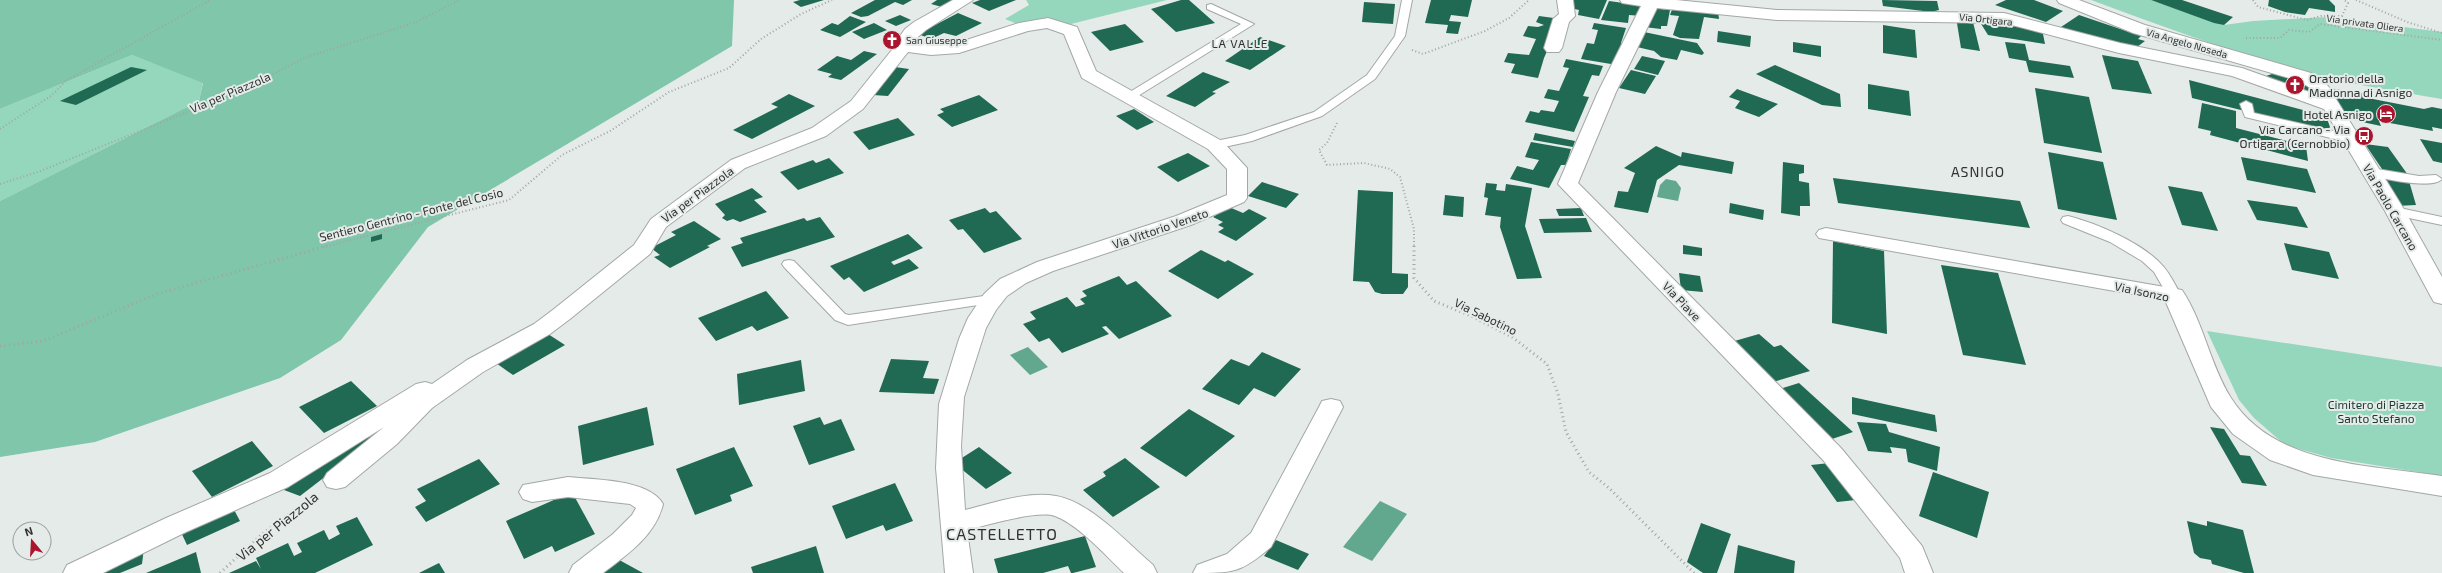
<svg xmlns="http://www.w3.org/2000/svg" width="2442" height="573" viewBox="0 0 2442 573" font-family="'Exo 2',sans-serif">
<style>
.green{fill:#95d7bd}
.forest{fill:#7fc6ab}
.water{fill:#62a88e}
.building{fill:#206952}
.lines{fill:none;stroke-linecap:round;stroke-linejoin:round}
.service-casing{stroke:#a3a8a6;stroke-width:2}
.minor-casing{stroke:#a3a8a6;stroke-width:2}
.path-far1{stroke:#a1a5a3;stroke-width:2;stroke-dasharray:1 2.5;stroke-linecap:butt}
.path{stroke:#a1a5a3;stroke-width:3;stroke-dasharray:1 3.5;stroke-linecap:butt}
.service{fill:#fff;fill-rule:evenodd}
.minor{fill:#fff;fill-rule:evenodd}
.labels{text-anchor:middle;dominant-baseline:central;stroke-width:4;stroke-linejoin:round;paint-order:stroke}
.far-street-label{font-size:10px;fill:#313332;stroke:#e5ebe9}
.far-poi-label{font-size:10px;fill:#313332;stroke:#e5ebe9;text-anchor:start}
.far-quarter-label{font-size:12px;letter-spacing:1px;fill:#313332;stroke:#e5ebe9}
.poi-label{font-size:12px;fill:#313332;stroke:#e5ebe9;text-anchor:end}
.street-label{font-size:12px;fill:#313332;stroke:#e5ebe9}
.park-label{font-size:12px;fill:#18392d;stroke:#e5ebe9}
.quarter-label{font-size:14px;letter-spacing:1px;fill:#313332;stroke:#e5ebe9}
.near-street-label{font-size:14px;fill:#313332;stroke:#e5ebe9}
.near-neighbourhood-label{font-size:16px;letter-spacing:1px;fill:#313332;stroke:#e5ebe9}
</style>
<rect width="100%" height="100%" fill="#e5ebe9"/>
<!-- green -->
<g class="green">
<polygon points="1026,0 1167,0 1059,27 1025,27 1005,19 1029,5"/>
<path d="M2091 0H2151L2224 25 2253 21 2327 17 2442 32V99C2390 90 2337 82 2287 68 2221 48 2156 24 2091 0Z"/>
<polygon points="132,55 203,82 199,101 0,201 0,109"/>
<polygon points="2207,331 2442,367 2442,476 2331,458 2285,445 2254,418 2239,400"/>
</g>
<!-- forest -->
<polygon class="forest" points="0,0 734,0 732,46 428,227 341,340 280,378 95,442 0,457 0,201 199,101 203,83 132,55 0,109"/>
<!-- water -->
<g class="water">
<polygon points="1666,179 1676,181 1681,188 1678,201 1657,197 1660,185"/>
<polygon points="1028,347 1048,367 1030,375 1010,355"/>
<polygon points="1380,501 1407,514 1372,561 1343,547"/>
</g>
<!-- building -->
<g class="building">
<polygon points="800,0 824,0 801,7 793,2"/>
<polygon points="875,0 912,0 903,5 895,2 868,16 861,17 851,13"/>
<polygon points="937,0 955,0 942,7 931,4"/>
<polygon points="980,0 1016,0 989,11 972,3"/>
<polygon points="1181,0 1189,0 1215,23 1176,32 1151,9"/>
<polygon points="1431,0 1472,0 1468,17 1451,15 1449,21 1461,22 1458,34 1446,33 1448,25 1425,23"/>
<polygon points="1572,0 1607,0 1599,19 1578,15 1579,10 1570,8"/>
<polygon points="1882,0 1937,1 1939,10 1931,12 1883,6"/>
<polygon points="2006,0 2034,0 2063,11 2046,22 1995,5"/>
<polygon points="2151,0 2182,0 2233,17 2224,25 2214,23"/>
<polygon points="2269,0 2329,0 2335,6 2335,12 2309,8 2305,15 2285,12 2268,6"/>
<polygon points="1609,1 1645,6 1642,16 1629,15 1628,23 1601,20"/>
<polygon points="1364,2 1395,4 1393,24 1362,22"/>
<polygon points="1673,7 1718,11 1719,19 1704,17 1699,39 1680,38 1673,35 1679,16 1670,15"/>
<polygon points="1651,8 1670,10 1667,26 1661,26 1661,29 1644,27"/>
<polygon points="958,13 982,23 956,36 944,33 931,39 918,34"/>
<polygon points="900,15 911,20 896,26 885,21"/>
<polygon points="2079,15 2141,36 2138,39 2145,41 2137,47 2129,45 2123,47 2061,27"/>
<polygon points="850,16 866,22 840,37 820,30 832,23 838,25"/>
<polygon points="1539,16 1561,19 1544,58 1538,78 1511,73 1515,64 1504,62 1508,53 1529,55 1536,39 1523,36 1528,26 1538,27 1544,25 1536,22"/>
<polygon points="1956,17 1972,18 1980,51 1961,48"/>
<polygon points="1978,19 2042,29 2045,44 1988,35"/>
<polygon points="874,23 887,30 864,39 852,32"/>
<polygon points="1594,23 1626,28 1621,43 1624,43 1617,65 1581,59 1587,43 1594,44 1598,30 1592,29"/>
<polygon points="1125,24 1144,42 1110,51 1091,32"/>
<polygon points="1883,25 1915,30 1917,58 1883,53"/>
<polygon points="1718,31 1751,36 1750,47 1717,42"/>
<polygon points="1644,32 1697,43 1704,53 1702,55 1681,50 1677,60 1661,57 1654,51 1637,47"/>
<polygon points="890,37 899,40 893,44 884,41"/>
<polygon points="1260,37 1286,46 1250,70 1225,61"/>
<polygon points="1793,42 1821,46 1821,57 1793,52"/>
<polygon points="2005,42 2025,44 2029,60 2070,66 2074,78 2029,72 2026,61 2009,58"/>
<polygon points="864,51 877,54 841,80 828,77 832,74 817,70 837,56 851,60"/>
<polygon points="2102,55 2138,61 2152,94 2112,89"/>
<polygon points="1642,56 1665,61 1658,75 1634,69"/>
<polygon points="1566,59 1603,66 1599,76 1592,75 1583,96 1589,97 1574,132 1525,122 1530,111 1539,113 1541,110 1554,112 1559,101 1544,98 1548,89 1559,91 1569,68 1563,67"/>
<polygon points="1775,65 1840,94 1841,107 1822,105 1756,74"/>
<polygon points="131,67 147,70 76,105 60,101"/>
<polygon points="895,67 909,69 888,96 873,95"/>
<polygon points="1631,70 1656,76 1645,94 1619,88"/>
<polygon points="1203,72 1230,82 1212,92 1216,93 1195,107 1166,96"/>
<polygon points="2275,73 2290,77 2321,91 2310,96 2263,77"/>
<polygon points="2189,80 2326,116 2330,127 2328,130 2323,130 2192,98"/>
<polygon points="1868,84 1909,91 1911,116 1868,109"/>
<polygon points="2035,88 2089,97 2102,153 2044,143"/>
<polygon points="2328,88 2369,94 2373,99 2424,109 2432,107 2442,109 2442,129 2432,127 2433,131 2379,121 2381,126 2348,119"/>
<polygon points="1737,89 1778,104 1759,117 1735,108 1740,101 1729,97"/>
<polygon points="789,94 815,106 752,139 733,130 778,107 771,104"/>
<polygon points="979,95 998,110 952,127 937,115 944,112 940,109"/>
<polygon points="2202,103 2236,111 2236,128 2306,146 2308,161 2210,135 2211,131 2198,128"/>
<polygon points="1134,109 1154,122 1137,130 1116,116"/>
<polygon points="898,118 915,135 869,150 853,132"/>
<polygon points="1535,133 1575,141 1573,147 1533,140"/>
<polygon points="2420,139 2442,143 2442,163 2433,161"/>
<polygon points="1531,142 1571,149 1566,165 1561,165 1549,188 1510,179 1517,166 1533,170 1539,160 1525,157"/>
<polygon points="2365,144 2388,147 2408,175 2384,172"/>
<polygon points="1656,146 1681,157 1682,152 1734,162 1732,174 1679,165 1657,180 1648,213 1614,207 1618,191 1628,192 1635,173 1624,168"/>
<polygon points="2048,152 2103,162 2117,220 2058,209"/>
<polygon points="1188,153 1210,166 1178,182 1157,167"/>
<polygon points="2241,157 2307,169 2316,193 2247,180"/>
<polygon points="829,158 844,173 798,190 780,172 813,160 816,163"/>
<polygon points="1783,162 1804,165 1804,173 1799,174 1799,181 1809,183 1810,206 1800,206 1800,216 1781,213"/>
<polygon points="1833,178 2020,201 2030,228 1838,203"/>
<polygon points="2386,178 2409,181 2416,205 2396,206"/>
<polygon points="1262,182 1299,194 1286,208 1248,196"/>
<polygon points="1486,183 1497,184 1496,190 1505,191 1506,184 1532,188 1525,226 1542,278 1517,279 1500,227 1501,217 1485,215 1488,198 1484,197"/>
<polygon points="2168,186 2202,192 2218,231 2182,225"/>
<polygon points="752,188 763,197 754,200 767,212 740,222 733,219 727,221 722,218 725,215 715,204"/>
<polygon points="1358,190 1393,192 1392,273 1408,274 1408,287 1403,294 1382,294 1375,292 1369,282 1353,281"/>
<polygon points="1445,195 1464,197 1463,217 1443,215"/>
<polygon points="2247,200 2297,207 2308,228 2257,220"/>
<polygon points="1730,203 1764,210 1763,220 1729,213"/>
<polygon points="1229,207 1243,213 1249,209 1267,218 1236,241 1218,232 1224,228 1218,225 1223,222 1213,217"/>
<polygon points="985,208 990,213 996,211 1022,239 984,253 963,229 958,230 949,220"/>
<polygon points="1581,208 1584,216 1559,216 1556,209"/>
<polygon points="820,217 835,237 742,267 731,247 743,243 740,238 804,218 807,221"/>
<polygon points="1586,218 1592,232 1544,233 1539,219"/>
<polygon points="694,221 721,239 707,246 710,247 670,268 654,257 660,255 651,248 676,235 671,232"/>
<polygon points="382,234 382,239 371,242 371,237"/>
<polygon points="908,234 923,248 891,262 894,265 909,259 919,268 864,292 849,277 844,280 830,266"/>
<polygon points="1833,241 1884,251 1887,334 1832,323"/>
<polygon points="2284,243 2329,252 2339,279 2292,270"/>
<polygon points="1683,245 1702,248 1702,256 1683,254"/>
<polygon points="1201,250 1225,262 1228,260 1254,274 1218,299 1168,271"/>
<polygon points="1941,265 1998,273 2026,365 1963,355"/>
<polygon points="1679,273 1700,276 1703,292 1681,290"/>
<polygon points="1119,276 1127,285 1136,281 1172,316 1119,339 1106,326 1102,327 1109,334 1062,353 1049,338 1039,342 1023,324 1036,319 1030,312 1067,297 1076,307 1085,304 1080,299 1087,296 1082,291"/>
<polygon points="766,291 789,318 757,331 752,326 716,341 698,318"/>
<polygon points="548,334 565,345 513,375 496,363"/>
<polygon points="1759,334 1774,347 1781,345 1810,371 1773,382 1731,342"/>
<polygon points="1262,352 1301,369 1275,397 1254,388 1239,405 1202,389 1231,359 1249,366"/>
<polygon points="891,359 929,361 923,378 939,379 934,394 879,392"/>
<polygon points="801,360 805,391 739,405 737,374"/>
<polygon points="351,381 377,406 324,433 299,407"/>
<polygon points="1799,383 1853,432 1829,440 1776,390"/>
<polygon points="1852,397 1935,415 1937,432 1852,414"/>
<polygon points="647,407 654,445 583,465 578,426"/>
<polygon points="1189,409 1235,436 1186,477 1140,448"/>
<polygon points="820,417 824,425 841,419 855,450 809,465 793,426"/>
<polygon points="1857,422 1886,424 1889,432 1940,447 1937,471 1908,462 1906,449 1890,447 1892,453 1868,451"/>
<polygon points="368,426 383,432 300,496 284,490"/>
<polygon points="2210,427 2224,429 2240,455 2250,456 2267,486 2242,483"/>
<polygon points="252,441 273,466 212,497 192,471"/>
<polygon points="734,447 753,486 730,495 732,501 695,515 676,469"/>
<polygon points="979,447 1012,473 986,489 954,463"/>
<polygon points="1125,458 1160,487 1113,517 1083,490 1106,476 1103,472"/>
<polygon points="479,459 500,484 426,522 415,507 426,501 417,489"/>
<polygon points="1830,463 1856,500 1837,502 1811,465"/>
<polygon points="1933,472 1989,492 1977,538 1919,516"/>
<polygon points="895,483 913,521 886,531 883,525 846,539 832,506"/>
<polygon points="572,492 595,534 555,552 552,546 524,559 506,521"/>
<polygon points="232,506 240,521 187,545 180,530"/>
<polygon points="357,517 373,545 315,573 229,573 256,561 261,569 256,558 288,543 294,556 302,552 297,543 324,530 329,540 340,534 336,526"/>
<polygon points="2187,521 2207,526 2207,521 2243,530 2254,573 2244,573 2212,564 2211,560 2200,558 2194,553"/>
<polygon points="1701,523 1731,534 1717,573 1703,573 1687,562"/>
<polygon points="1085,536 1096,567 1073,573 1071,573 1068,566 1043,573 998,573 994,559"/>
<polygon points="1276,540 1309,554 1298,570 1264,556"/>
<polygon points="1738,545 1795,561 1794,573 1734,573"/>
<polygon points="816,546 824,573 753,573 751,567"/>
<polygon points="144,548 142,564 120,573 103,573"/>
<polygon points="196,552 201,573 146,573"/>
<polygon points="612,556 643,573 590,573"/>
<polygon points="439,563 445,573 419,573"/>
</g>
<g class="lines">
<!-- service casing -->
<g class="service-casing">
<g id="service">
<polygon points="1402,0 1412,0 1405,36 1375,79 1322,116 1252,141 1215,149 1211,148 1209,145 1211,142 1245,135 1314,112 1367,75 1395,36"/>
<polygon points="1211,4 1254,24 1133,99 1125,99 1125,95 1241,24 1207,9 1207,5"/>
<polygon points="2246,101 2252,104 2254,113 2355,136 2357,139 2351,143 2245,117 2240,104"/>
<path d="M2371 168 2419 176 2436 175 2442 179C2433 190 2380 178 2367 175L2365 172 2367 169Z"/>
<polygon points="2395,207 2442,217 2442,225 2390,214 2389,211"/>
<path d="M2068 216C2096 223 2142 243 2161 264 2170 273 2175 285 2181 295L2179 298H2169L2154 272 2142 261 2110 242 2063 223 2061 220 2063 217Z"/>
<polygon points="789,260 794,261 845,314 849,315 991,295 998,299 991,303 848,325 835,320 784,267 782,264 784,261"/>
</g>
</g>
<!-- minor casing -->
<g class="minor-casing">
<g id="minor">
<path d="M953 0H973L926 30 912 42 931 45 957 43 1019 23 1048 18 1077 27 1096 71 1222 141 1247 168V198L1244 202 1191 225 1053 271 1026 283 1007 296 996 310 986 328 964 397 961 446 965 510C993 503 1027 491 1056 496 1091 502 1127 543 1153 565L1157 573H1124C1106 556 1079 525 1055 516 1038 510 986 525 967 530L973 573H945L936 468 939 404 959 339 968 318 984 294 1000 279 1037 262 1176 216 1227 195V169L1208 149 1082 78 1064 34 1047 28 1028 31 959 53 931 55 908 52 863 109 826 136 745 168 666 227 650 254 570 319 550 334 483 372 432 408 397 444 345 487 336 489 327 487 323 480 327 473 384 427 288 487 186 532 103 573H63L67 565 166 518 270 473 416 384 425 382 432 384 467 360 534 324 554 309 634 245 651 219 731 160 812 128 851 101 895 46V43L905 29 914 22Z"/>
<polygon points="1557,0 1573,0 1575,16 1569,22 1562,48 1559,52 1547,52 1544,48 1553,19 1559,14"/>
<polygon points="1620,0 1676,0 1777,10 2004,13 2120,43 2242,68 2315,94 2312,89 2299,81 2133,33 2059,3 2057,0 2079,0 2145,25 2311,73 2328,86 2405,211 2442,277 2442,304 2434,302 2431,297 2385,211 2324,109 2232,76 2119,53 2004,23 1777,20 1657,8 1616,92 1578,183 1841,448 1922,546 1933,573 1905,573 1900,558 1823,460 1558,184 1598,92 1641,6 1622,3"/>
<path d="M1826 228 2182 290C2204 323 2210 365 2231 398 2274 466 2370 465 2442 476V496L2313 475 2270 460 2233 434 2211 407 2165 300 1819 238 1816 234 1819 230Z"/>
<path d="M1331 399 1340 401 1343 407 1271 547C1241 573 1233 573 1193 573L1197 565 1227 554 1251 533 1319 407 1322 401Z"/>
<path d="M568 477C595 480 649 479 663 504 656 535 627 555 603 573H569L573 565 613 534 632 515 636 508 630 504 568 497 532 502 523 499 519 492 523 485Z"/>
</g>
</g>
<!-- path-far1 -->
<g class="path-far1">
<polyline points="2253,0 2258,7 2307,20 2321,16 2342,16 2348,3 2344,0"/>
<polyline points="2356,0 2407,22 2442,33"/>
<polyline points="2246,38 2280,38 2289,30 2309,32 2320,24 2442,40"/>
<polyline points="1412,50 1423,54 1485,31 1509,18 1529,0"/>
<polyline points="1337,123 1327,143 1319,150 1327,165 1364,163 1390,169 1400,177 1414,229 1414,247"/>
<polyline points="0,129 51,96 67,80 210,0"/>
<polyline points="0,184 38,172 247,88 304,58 416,22 459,0"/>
<polyline points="323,247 509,200 562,155 610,131 669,92 729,68 761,39 801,14 832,0"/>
</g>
<!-- path -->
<g class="path">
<polyline points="1414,246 1414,278 1434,301 1471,316 1512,337 1547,364 1558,394 1566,432 1589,472 1609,488 1694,573"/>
<polyline points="0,346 43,341 157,294 327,246"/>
<polyline points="220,573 261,535 316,494"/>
</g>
<!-- service -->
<use href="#service" class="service"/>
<!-- minor -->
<use href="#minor" class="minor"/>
</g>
<!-- icons -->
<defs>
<g id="church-disc" transform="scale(1)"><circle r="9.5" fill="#aa142d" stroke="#e5ebe9"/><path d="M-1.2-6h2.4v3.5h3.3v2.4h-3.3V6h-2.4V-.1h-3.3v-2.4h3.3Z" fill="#fff"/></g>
<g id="hotel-disc" transform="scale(1)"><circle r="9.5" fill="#aa142d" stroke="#e5ebe9"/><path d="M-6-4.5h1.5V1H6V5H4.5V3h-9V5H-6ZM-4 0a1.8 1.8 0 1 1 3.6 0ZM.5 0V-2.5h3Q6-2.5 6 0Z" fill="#fff"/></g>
<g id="bus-disc" transform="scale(1)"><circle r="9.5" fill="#aa142d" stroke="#e5ebe9"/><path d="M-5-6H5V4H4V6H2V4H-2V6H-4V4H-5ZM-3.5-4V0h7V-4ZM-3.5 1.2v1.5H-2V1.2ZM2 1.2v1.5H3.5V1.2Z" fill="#fff"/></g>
</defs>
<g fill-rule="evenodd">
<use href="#church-disc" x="892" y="40"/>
<use href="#church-disc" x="2295" y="85"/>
<use href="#hotel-disc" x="2386" y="114"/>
<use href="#bus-disc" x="2364" y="136"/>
</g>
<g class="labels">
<!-- far-street labels -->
<g class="far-street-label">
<text transform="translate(1986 19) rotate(6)">Via Ortigara</text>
<text transform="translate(2365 23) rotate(8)">Via privata Oliera</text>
<text transform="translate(2187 43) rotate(16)">Via Angelo Noseda</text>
</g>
<!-- far-poi labels -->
<g class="far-poi-label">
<text x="906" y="40">San Giuseppe</text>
</g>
<!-- far-quarter labels -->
<g class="far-quarter-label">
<text x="1240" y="43">LA VALLE</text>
</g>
<!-- poi labels -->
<g class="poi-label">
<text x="2309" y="78" text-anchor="start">Oratorio della<tspan x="2309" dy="14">Madonna di Asnigo</tspan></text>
<text x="2372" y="114">Hotel Asnigo</text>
<text x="2350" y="129">Via Carcano - Via<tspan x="2350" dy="14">Ortigara (Cernobbio)</tspan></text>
</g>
<!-- street labels -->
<g class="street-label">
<text transform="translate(230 92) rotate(-23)">Via per Piazzola</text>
<text transform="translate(697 194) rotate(-36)">Via per Piazzola</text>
<text transform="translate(2391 207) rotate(60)">Via Paolo Carcano</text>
<text transform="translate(411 214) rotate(-14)">Sentiero Gentrino - Fonte del Cosio</text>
<text transform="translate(1160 228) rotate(-19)">Via Vittorio Veneto</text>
<text transform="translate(2142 291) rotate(12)">Via Isonzo</text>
<text transform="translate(1682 301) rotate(46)">Via Piave</text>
<text transform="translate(1486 316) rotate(26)">Via Sabotino</text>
</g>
<!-- park labels -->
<g class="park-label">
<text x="2376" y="404">Cimitero di Piazza<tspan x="2376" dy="14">Santo Stefano</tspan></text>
</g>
<!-- quarter labels -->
<g class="quarter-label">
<text x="1978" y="171">ASNIGO</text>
</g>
<!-- near-street labels -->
<g class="near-street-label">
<text transform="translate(277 526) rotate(-39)">Via per Piazzola</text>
</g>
<!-- near-neighbourhood labels -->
<g class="near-neighbourhood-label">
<text x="1002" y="533">CASTELLETTO</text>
</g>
</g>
<!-- north arrow -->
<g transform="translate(32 541) rotate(342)"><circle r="19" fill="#e5ebe9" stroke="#9da1a0"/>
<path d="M0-3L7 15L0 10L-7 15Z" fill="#aa142d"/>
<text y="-6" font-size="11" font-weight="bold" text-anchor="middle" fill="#313332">N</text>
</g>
</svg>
